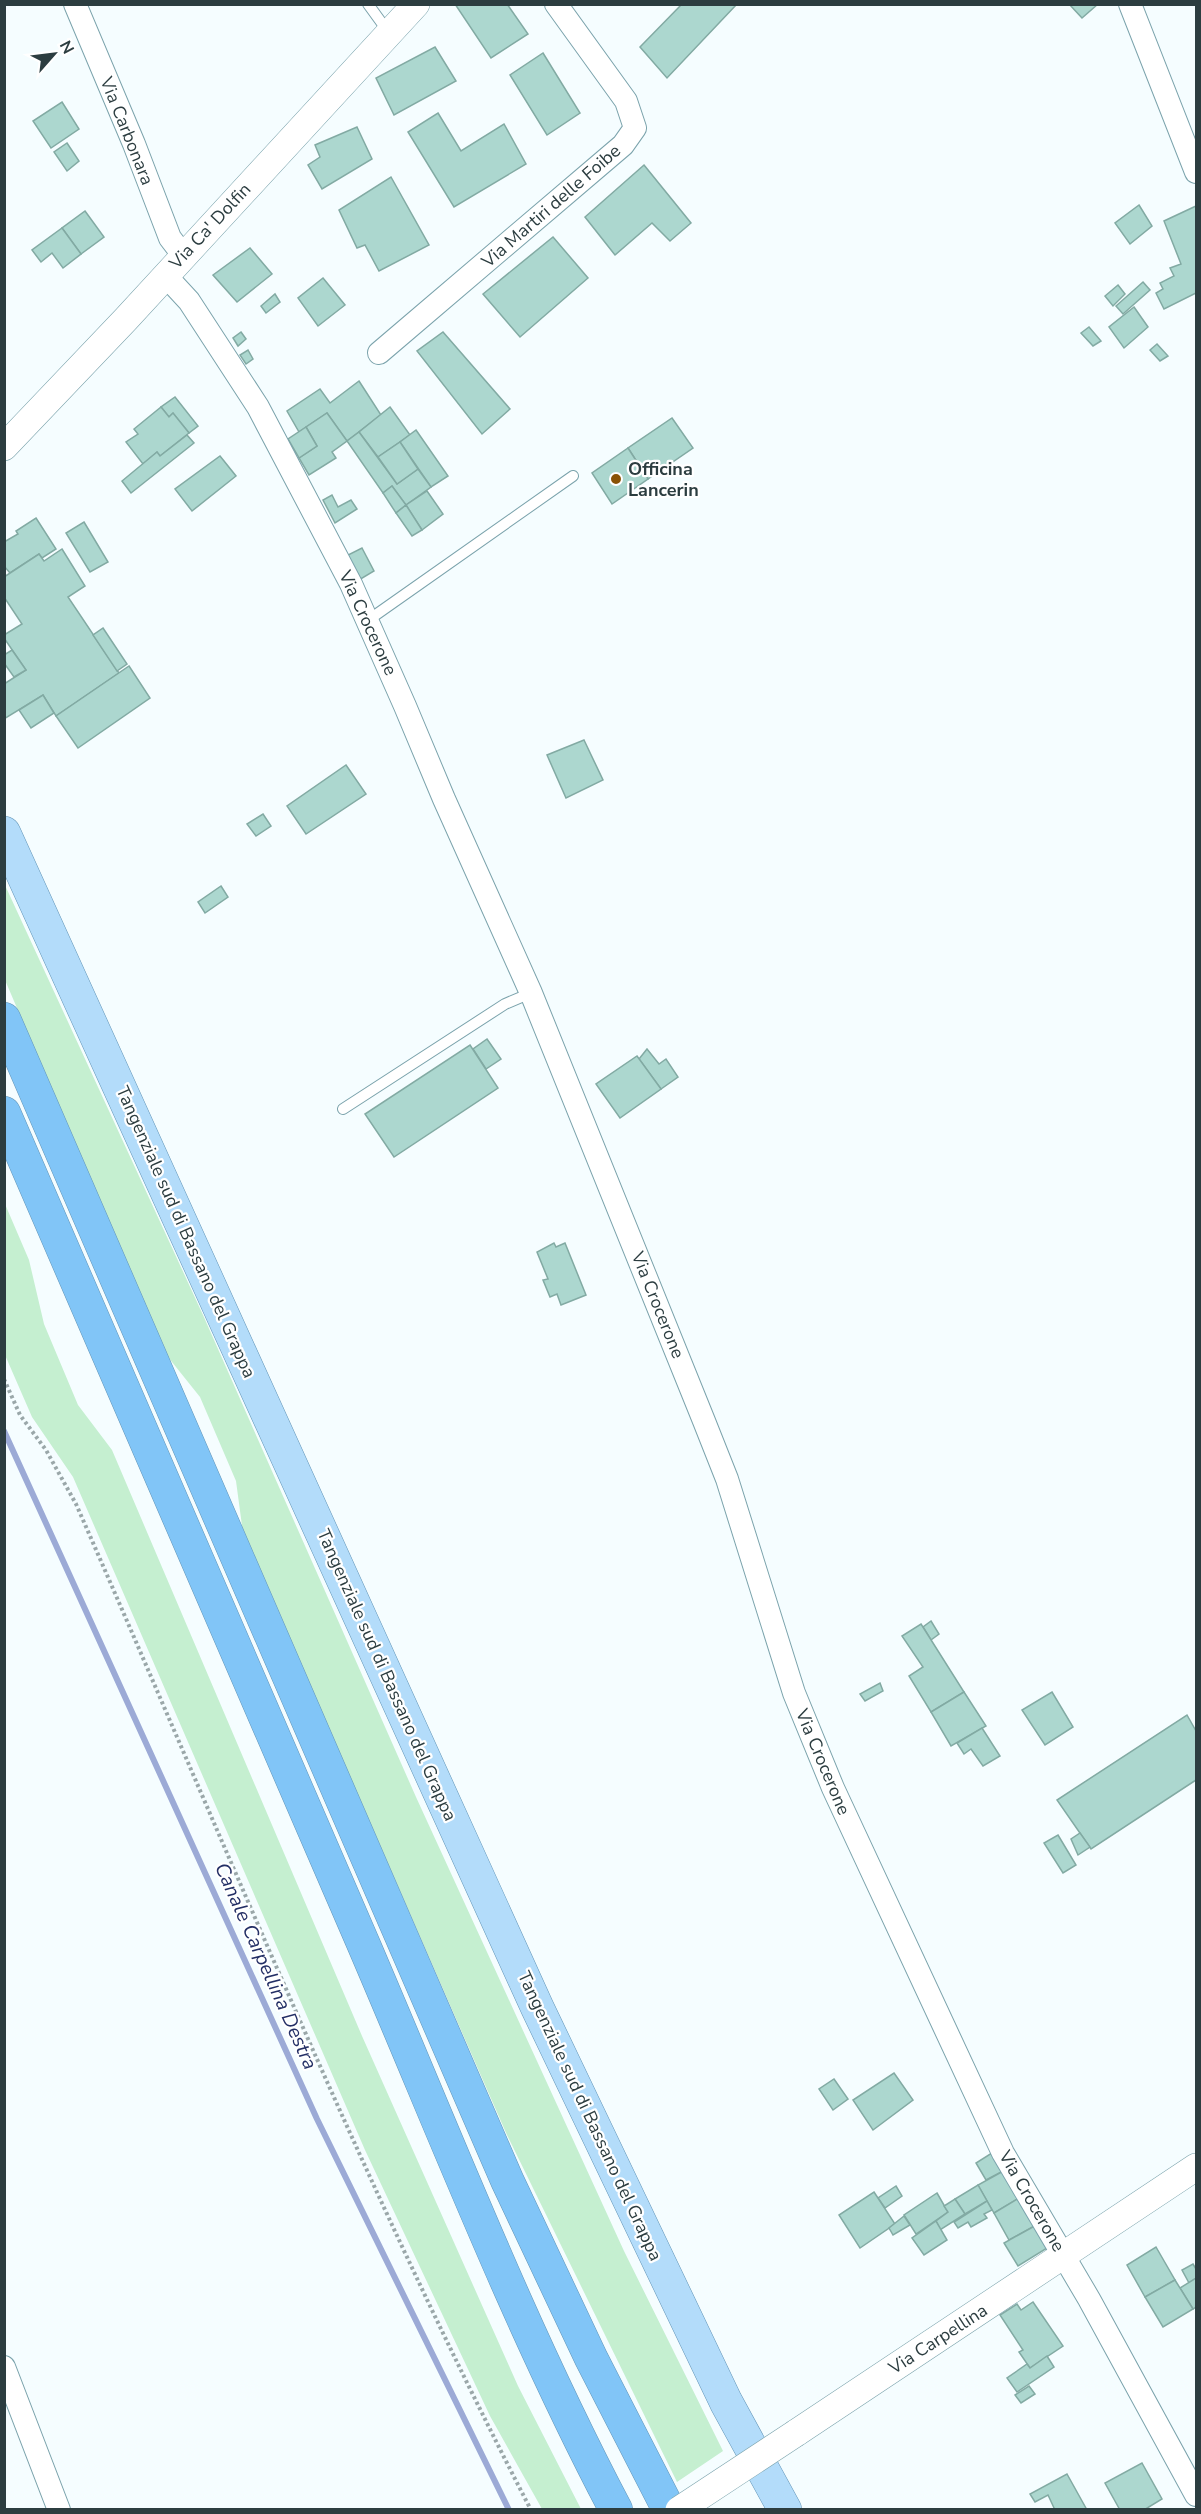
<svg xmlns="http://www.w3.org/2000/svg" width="1201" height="2514" viewBox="0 0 1201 2514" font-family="'Nunito Sans',sans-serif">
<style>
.green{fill:#c5efd0}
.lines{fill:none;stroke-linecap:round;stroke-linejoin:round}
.stream{stroke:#9caad6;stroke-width:6}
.building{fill:#acd7cf;stroke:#82aaa3;stroke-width:1.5}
.service-casing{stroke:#7ba3ac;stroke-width:12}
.minor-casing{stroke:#7ba3ac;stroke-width:24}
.tertiary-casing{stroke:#7ba3ac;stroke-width:28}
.primary-casing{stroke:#6395b7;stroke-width:34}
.motorway-casing{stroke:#6395b7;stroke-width:34}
.path{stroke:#9aa7a9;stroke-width:4;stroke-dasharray:3 3;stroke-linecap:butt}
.service{stroke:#fff;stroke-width:10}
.minor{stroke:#fff;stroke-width:22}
.tertiary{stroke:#fff;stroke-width:27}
.primary{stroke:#b3dcfa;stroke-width:33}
.motorway{stroke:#81c5f7;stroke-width:33}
.tertiary-bridge-casing{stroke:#7ba3ac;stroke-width:28;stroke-linecap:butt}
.tertiary-bridge{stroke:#fff;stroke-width:27}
.poi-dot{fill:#8a5205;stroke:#fff;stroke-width:2}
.labels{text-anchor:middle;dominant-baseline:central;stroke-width:4.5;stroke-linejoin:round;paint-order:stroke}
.street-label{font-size:18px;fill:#2c3d40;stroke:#fff}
.poi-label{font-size:18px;font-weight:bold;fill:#2c3d40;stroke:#fff;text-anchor:start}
.water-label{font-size:20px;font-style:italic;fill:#232f65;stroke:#fff}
</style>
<rect width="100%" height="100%" fill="#f5fdff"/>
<!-- green -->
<g class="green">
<polygon points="4,883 203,1315 416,1797 624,2251 723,2451 677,2482 507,2135 243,1533 236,1481 200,1397 164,1352 5,980"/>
<polygon points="5,1204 29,1260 44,1324 78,1405 112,1450 362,2036 518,2386 581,2509 542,2509 490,2416 365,2150 73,1477 32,1417 5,1355"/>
</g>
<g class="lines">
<!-- stream -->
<polyline class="stream" points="4,1431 317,2119 509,2510"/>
</g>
<!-- building -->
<g class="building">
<polygon points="455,4 507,4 528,34 491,58"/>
<polygon points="682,4 737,4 667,78 640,47"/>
<polygon points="1069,4 1098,4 1082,18"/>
<polygon points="435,47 456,81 394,115 376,78"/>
<polygon points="543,53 580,113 547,135 510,75"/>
<polygon points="62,102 79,129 51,148 33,121"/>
<polygon points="438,113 461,151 504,124 526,164 454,207 408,132"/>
<polygon points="357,127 372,159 322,189 308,165 320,157 315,145"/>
<polygon points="67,143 79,161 67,171 54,152"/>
<polygon points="644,165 691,223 670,241 652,223 615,255 585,217"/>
<polygon points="391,177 429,245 379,271 365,245 357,248 339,210"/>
<polygon points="1139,205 1152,226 1130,244 1115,223"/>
<polygon points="1196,206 1196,293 1164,309 1156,293 1163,289 1160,283 1174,276 1170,268 1181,264 1164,221"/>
<polygon points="85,211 104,237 81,254 62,228"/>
<polygon points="62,228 81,254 63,268 52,253 41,262 32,250"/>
<polygon points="553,237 588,278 520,337 483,294"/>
<polygon points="250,248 272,274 237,302 213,275"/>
<polygon points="323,278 345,305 318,326 298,298"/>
<polygon points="1143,282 1150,290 1123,314 1116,306"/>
<polygon points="1118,285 1125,294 1113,306 1105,296"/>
<polygon points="275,294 280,302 266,313 261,306"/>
<polygon points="1134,307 1148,327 1124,348 1109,327"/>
<polygon points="1089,327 1101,341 1093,346 1081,333"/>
<polygon points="241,332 246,339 238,346 233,338"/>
<polygon points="443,332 510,409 482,434 417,351"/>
<polygon points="1157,344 1168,356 1160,361 1150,350"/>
<polygon points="248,350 253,359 246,364 240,355"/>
<polygon points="359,381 381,415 347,441 327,413 299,432 287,411 320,389 330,403"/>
<polygon points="175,397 198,426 189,433 173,413 169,417 161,407"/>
<polygon points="161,407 169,417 173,413 189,433 160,456 157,452 143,464 126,442 138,434 134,429"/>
<polygon points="390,407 410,435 378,457 359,432"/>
<polygon points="327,413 347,441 332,452 336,458 309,475 299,458 317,446 306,427"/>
<polygon points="672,418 693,448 648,479 628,448"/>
<polygon points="306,427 317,446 299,458 288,439"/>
<polygon points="416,430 448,476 431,487 400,442"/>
<polygon points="359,432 397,484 418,469 431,487 406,505 392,486 383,493 347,441"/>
<polygon points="187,435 194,443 131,493 122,481 157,452 160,456"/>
<polygon points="400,442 418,469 397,484 378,457"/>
<polygon points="628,448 648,479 612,504 592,473"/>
<polygon points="220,456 236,476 192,511 175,489"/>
<polygon points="392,486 406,505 396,513 383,493"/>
<polygon points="427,491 443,514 422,530 406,505"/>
<polygon points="332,495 338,507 351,500 357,509 335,523 323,500"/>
<polygon points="406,505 422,530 412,536 396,513"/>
<polygon points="36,518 56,549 42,558 39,554 10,573 4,566 4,542 18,534 16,531"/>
<polygon points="84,522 108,562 90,572 66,533"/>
<polygon points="362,548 374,571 359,580 346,556"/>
<polygon points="62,549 85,586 68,597 119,673 56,716 43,695 4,719 4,684 26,670 4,638 4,635 22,624 4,597 4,577 39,554 44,561"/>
<polygon points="103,628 127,664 117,671 93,635"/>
<polygon points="12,650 26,670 14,677 4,663 4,655"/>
<polygon points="129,666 150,698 78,748 56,716"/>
<polygon points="43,695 54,713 31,728 19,710"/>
<polygon points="584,740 603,780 566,798 547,755"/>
<polygon points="346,765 366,794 306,834 287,806"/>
<polygon points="263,814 271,826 256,836 247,824"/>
<polygon points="221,886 228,897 205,913 198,902"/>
<polygon points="487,1039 501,1059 486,1069 473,1049"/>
<polygon points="470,1045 498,1088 394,1157 365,1114"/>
<polygon points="647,1049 659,1064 666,1059 678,1077 661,1089 639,1059"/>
<polygon points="637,1056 661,1089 620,1118 596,1084"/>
<polygon points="554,1243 556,1247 565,1243 586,1295 561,1305 557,1294 550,1297 543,1280 548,1279 537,1252"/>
<polygon points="931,1621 939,1634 931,1640 923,1627"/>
<polygon points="921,1624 964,1692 931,1712 909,1676 923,1667 902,1636"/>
<polygon points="880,1683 883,1691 865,1701 860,1694"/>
<polygon points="964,1692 986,1726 951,1746 931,1712"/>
<polygon points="1052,1692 1073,1727 1045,1745 1022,1710"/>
<polygon points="1187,1715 1196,1731 1196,1780 1091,1849 1057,1800"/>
<polygon points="982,1728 1000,1756 983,1766 971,1749 964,1754 957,1743"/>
<polygon points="1080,1833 1090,1847 1078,1855 1071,1839"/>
<polygon points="1058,1835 1076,1865 1063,1873 1044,1843"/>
<polygon points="894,2073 913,2100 873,2130 853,2100"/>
<polygon points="834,2079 848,2099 833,2110 819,2089"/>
<polygon points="995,2151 1007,2169 986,2180 976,2163"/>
<polygon points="1007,2169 1024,2195 994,2213 978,2185"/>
<polygon points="978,2185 987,2201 965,2214 955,2199"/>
<polygon points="896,2186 902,2196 885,2208 878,2198"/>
<polygon points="874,2192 895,2224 860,2248 839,2215"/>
<polygon points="937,2193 948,2212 916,2234 904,2215"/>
<polygon points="1024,2195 1040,2223 1009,2240 994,2213"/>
<polygon points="955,2199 965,2214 940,2230 936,2221 948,2212 944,2206"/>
<polygon points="987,2201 992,2210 984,2214 987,2218 971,2227 968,2222 958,2228 954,2222"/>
<polygon points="904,2216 910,2225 893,2235 889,2228"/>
<polygon points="936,2221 947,2240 924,2255 912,2238"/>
<polygon points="1040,2223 1052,2245 1018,2266 1004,2243"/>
<polygon points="1156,2247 1175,2280 1145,2297 1127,2265"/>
<polygon points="1193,2264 1196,2269 1196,2278 1189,2283 1182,2270"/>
<polygon points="1196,2278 1196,2307 1193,2309 1180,2288"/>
<polygon points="1175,2280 1193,2309 1163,2327 1145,2297"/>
<polygon points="1033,2302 1063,2346 1030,2368 1019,2352 1023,2350 1000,2315 1017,2304 1021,2310"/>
<polygon points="1047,2356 1054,2367 1017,2392 1007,2378 1027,2364 1030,2368"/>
<polygon points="1029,2386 1035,2394 1021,2403 1015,2395"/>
<polygon points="1142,2463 1162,2499 1144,2510 1120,2510 1105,2483"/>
<polygon points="1067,2474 1087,2510 1055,2510 1048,2495 1035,2502 1030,2494"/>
</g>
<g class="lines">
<!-- service casing -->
<g class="service-casing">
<g id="service">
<polyline points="368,4 389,33"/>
<polyline points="367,621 573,476"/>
<polyline points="343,1109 505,1004 531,993"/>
</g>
</g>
<!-- minor casing -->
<g class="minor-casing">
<g id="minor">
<polyline points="75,4 134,144 170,238 183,255"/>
<polyline points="1130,4 1196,172"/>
<polyline points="165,275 189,301 258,407 351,584 405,706 444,799 531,993 704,1421 727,1479 794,1693 833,1788 1003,2153 1089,2299 1196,2495"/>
<polyline points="379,353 623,145 635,128 626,101 556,4"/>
<polyline points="4,2367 59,2510"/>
</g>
</g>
<!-- tertiary casing -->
<g class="tertiary-casing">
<g id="tertiary">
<polyline points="4,447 126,319 416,4"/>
<polyline points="796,2433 1196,2167"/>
</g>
</g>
<!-- primary casing -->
<g class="primary-casing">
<polyline id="primary" points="4,833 537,2007 726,2402 785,2510"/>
</g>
<!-- motorway casing -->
<g class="motorway-casing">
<g id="motorway">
<polyline points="4,1019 507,2180 591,2358 669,2510"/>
<path d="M4 1113C124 1390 245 1666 363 1943 445 2134 519 2326 616 2510"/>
</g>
</g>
<!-- path -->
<path class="path" d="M4 1379 20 1415 46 1450 76 1504C224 1841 362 2183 531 2510"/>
<!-- service -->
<use href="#service" class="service"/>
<!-- minor -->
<use href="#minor" class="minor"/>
<!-- tertiary -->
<use href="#tertiary" class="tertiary"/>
<!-- primary -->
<use href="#primary" class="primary"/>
<!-- motorway -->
<use href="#motorway" class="motorway"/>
<!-- tertiary-bridge casing -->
<g class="tertiary-bridge-casing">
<polyline id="tertiary-bridge" points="679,2510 796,2433"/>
</g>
<!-- tertiary-bridge -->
<use href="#tertiary-bridge" class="tertiary-bridge"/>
</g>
<!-- markers -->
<circle class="poi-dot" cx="616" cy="479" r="6"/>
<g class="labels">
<!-- street labels -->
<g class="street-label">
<text transform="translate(127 131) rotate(68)">Via Carbonara</text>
<text transform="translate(551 206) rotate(-41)">Via Martiri delle Foibe</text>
<text transform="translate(210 226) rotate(-47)">Via Ca' Dolfin</text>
<text transform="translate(368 623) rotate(65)">Via Crocerone</text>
<text transform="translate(186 1232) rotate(66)">Tangenziale sud di Bassano del Grappa</text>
<text transform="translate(658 1305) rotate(68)">Via Crocerone</text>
<text transform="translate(387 1675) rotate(66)">Tangenziale sud di Bassano del Grappa</text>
<text transform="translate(823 1762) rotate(67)">Via Crocerone</text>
<text transform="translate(590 2116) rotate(65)">Tangenziale sud di Bassano del Grappa</text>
<text transform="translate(1032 2201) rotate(60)">Via Crocerone</text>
<text transform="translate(938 2339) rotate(-33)">Via Carpellina</text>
</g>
<!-- poi labels -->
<g class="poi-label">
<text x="628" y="469">Officina<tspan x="628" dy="21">Lancerin</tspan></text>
</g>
<!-- water labels -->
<g class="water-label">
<text transform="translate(266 1966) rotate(66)">Canale Carpellina Destra</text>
</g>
</g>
<!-- border -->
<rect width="1201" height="2514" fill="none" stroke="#2c3d40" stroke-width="12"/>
<!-- north arrow -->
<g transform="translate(54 54) rotate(62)" stroke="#ffffff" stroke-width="4.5" paint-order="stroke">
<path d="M0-4.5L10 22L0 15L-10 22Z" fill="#2c3d40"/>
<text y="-9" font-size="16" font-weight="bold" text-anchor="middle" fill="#2c3d40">N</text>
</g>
</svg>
